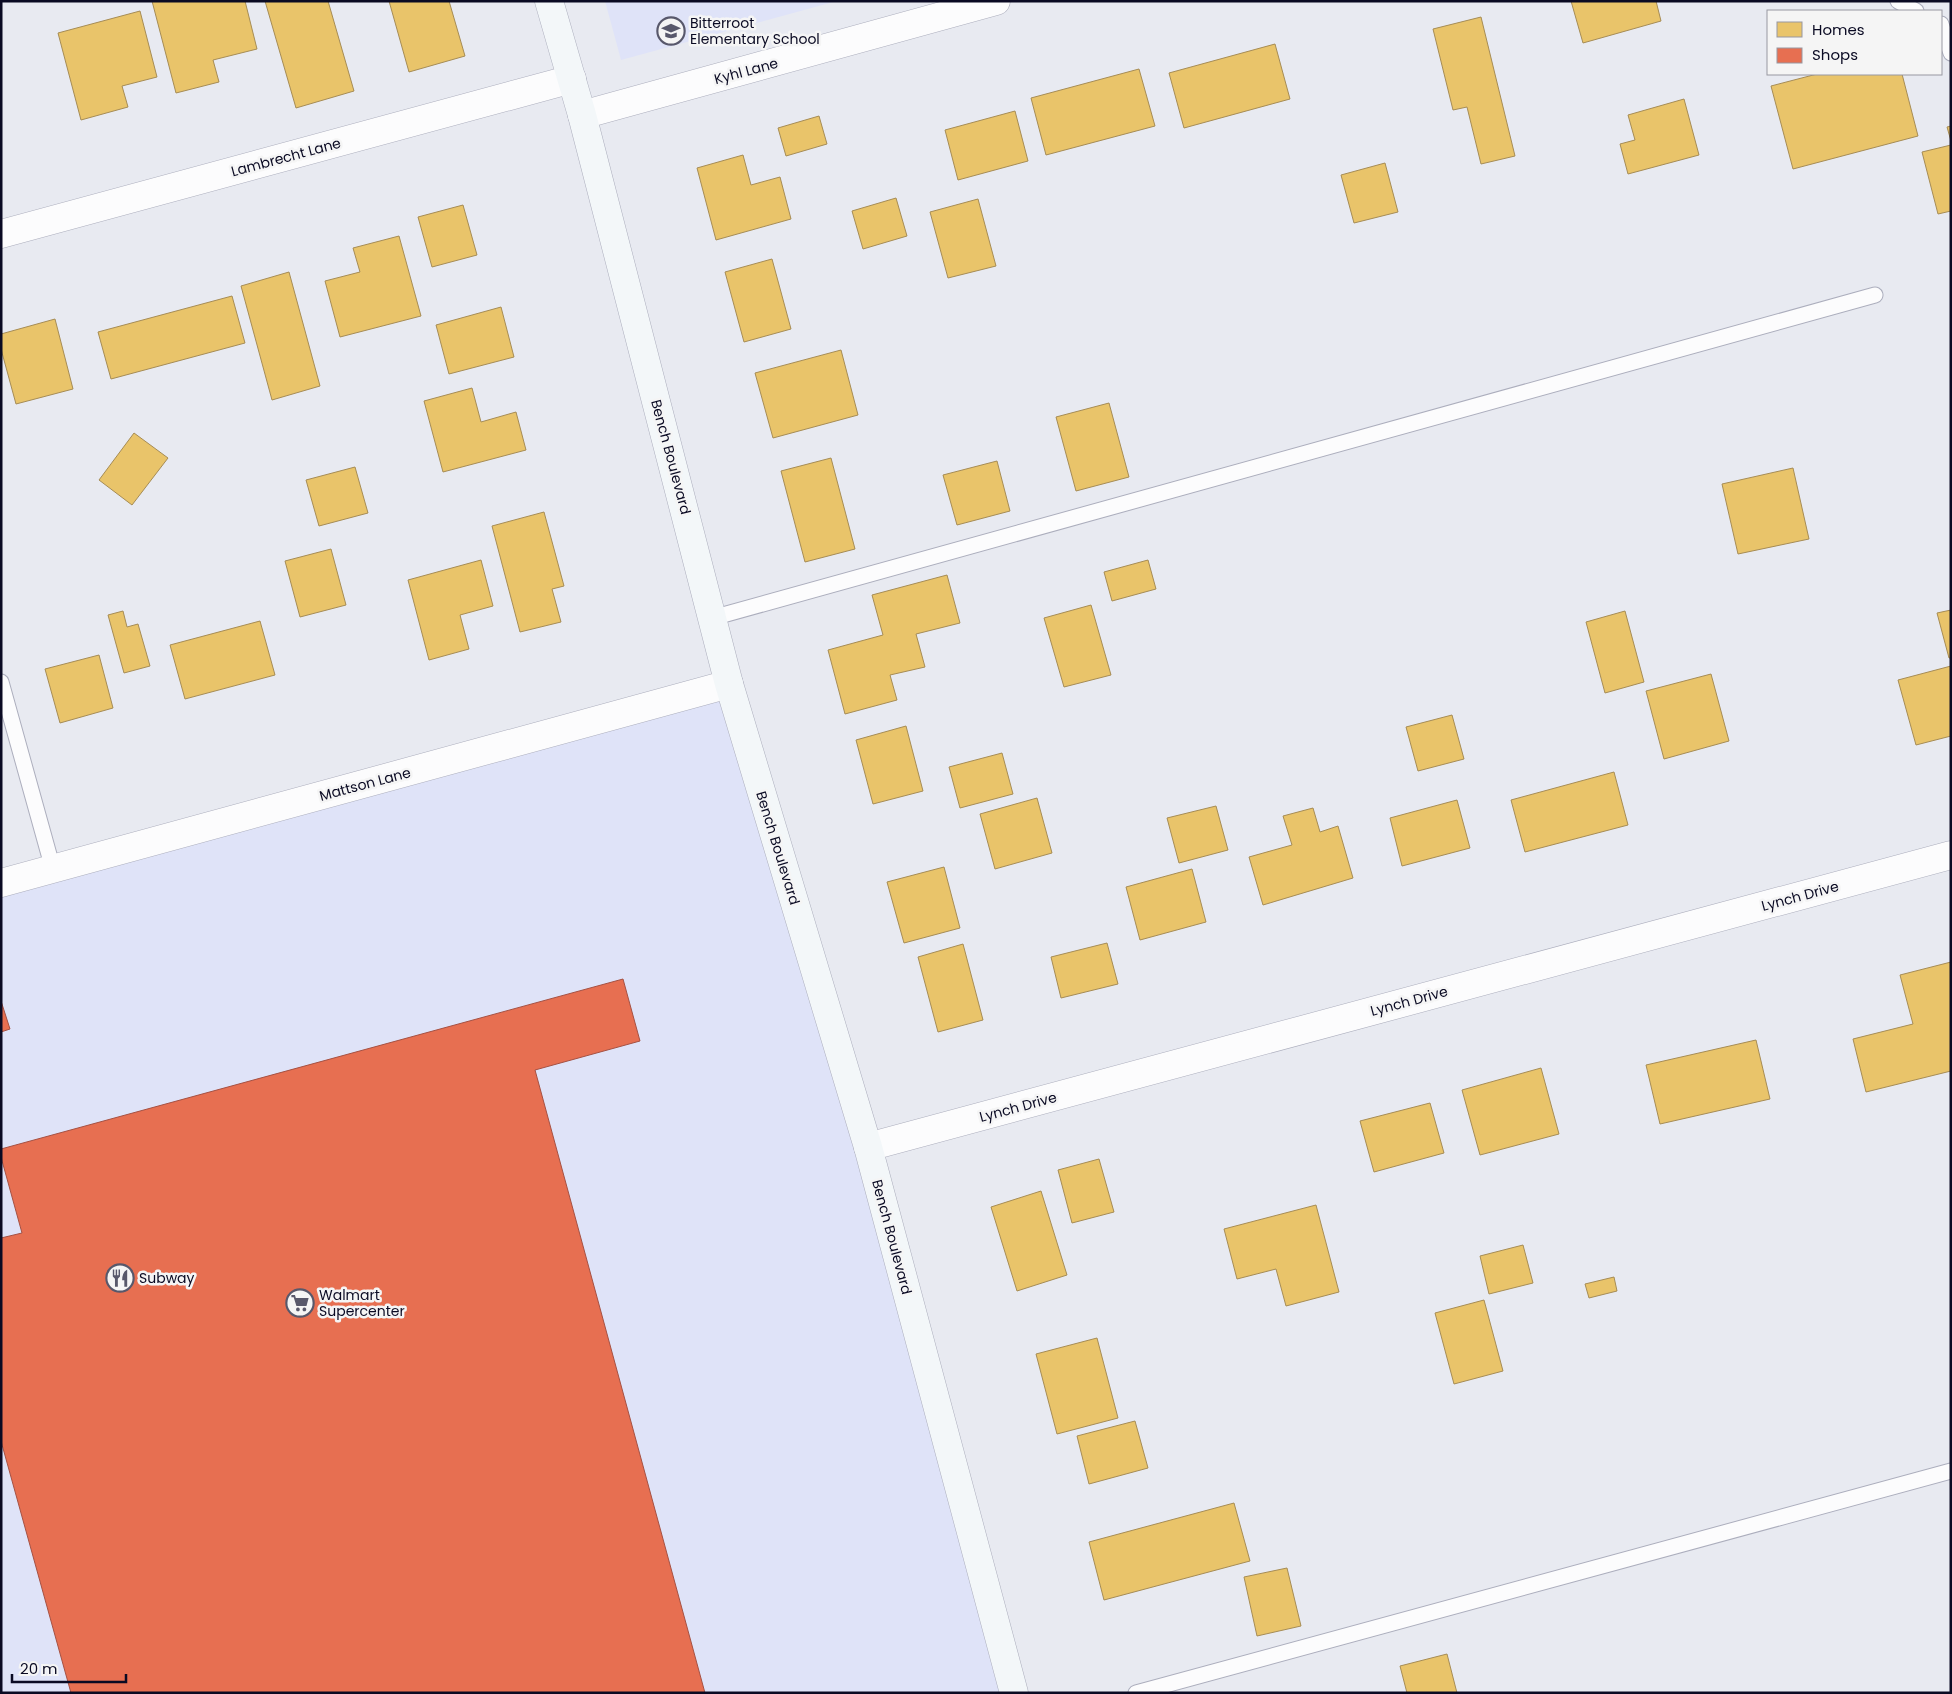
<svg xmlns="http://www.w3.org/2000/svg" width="1952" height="1694" viewBox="0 0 1952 1694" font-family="Poppins,sans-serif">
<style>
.built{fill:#dfe3f8}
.homes{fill:#e9c46a;stroke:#a68c55}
.shops{fill:#e76f51;stroke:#a55143}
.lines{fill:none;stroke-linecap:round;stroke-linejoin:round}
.service-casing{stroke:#acaebd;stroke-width:17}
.minor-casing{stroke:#acaebd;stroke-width:29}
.secondary-casing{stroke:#acaebd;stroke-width:29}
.service{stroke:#fcfcfd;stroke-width:15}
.minor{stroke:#fcfcfd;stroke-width:28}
.secondary{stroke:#f3f7f9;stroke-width:28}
.labels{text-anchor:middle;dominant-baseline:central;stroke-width:5;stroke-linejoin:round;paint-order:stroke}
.poi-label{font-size:14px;fill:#0a0a23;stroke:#f5f5f5;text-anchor:start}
.street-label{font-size:14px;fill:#0a0a23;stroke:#f5f5f5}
</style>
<rect width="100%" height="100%" fill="#e8eaf1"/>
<!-- built -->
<g class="built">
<polygon points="605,1 837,1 621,60"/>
<polygon points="729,684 1011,1693 1,1693 1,883"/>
</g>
<!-- homes -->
<g class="homes">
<polygon points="152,1 245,1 257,49 213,60 219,82 176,93"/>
<polygon points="265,1 328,1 354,91 296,108"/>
<polygon points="389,1 449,1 465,56 409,72"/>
<polygon points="1571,1 1656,1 1661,21 1583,43"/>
<polygon points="140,11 157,77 122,86 128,107 81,120 58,33"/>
<polygon points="1481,17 1515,156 1481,164 1467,107 1453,110 1433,29"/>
<polygon points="1275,44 1290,99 1184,128 1169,73"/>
<polygon points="1139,69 1155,126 1046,155 1031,98"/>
<polygon points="1817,74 1902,74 1918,136 1793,169 1771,86"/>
<polygon points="1684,99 1699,155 1628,174 1620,144 1635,140 1628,115"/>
<polygon points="1015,111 1028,161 958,180 945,130"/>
<polygon points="819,116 827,144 786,156 778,128"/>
<polygon points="1951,126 1951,141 1947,127"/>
<polygon points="1951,145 1951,211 1938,214 1922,152"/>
<polygon points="743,155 751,185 780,177 791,219 716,240 697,168"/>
<polygon points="1385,163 1398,212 1354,223 1341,175"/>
<polygon points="896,198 907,236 863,249 852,211"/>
<polygon points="978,199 996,266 948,278 930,212"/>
<polygon points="463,205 477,255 432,267 418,217"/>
<polygon points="399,236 421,316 340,337 325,281 360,272 353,248"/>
<polygon points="772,259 791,329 744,342 725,272"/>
<polygon points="289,272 320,386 272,400 241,286"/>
<polygon points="232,296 245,343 111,379 98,332"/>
<polygon points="501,307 514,357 449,374 436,325"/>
<polygon points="55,319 73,389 16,404 1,349 1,334"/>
<polygon points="841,350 858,415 773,438 755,373"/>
<polygon points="472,388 481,422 516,412 526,450 443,472 424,401"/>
<polygon points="1109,403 1129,477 1076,491 1056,417"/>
<polygon points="134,433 168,458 132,505 99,480"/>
<polygon points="831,458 855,549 805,562 781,471"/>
<polygon points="997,461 1010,511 957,525 943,475"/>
<polygon points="355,467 368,513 319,526 306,480"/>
<polygon points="1793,468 1809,539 1738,554 1722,484"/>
<polygon points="544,512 564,586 552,589 561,622 520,632 492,526"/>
<polygon points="331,549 346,605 300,617 285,561"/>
<polygon points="481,560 493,606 460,615 469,649 429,660 408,580"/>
<polygon points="1148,560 1156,589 1112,601 1104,572"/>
<polygon points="947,575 960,623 916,634 925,667 890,675 897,700 845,714 828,650 883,635 872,595"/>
<polygon points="1091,605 1111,675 1064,687 1044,618"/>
<polygon points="1951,610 1951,658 1949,658 1937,613"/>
<polygon points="123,611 127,627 138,624 150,666 124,673 108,615"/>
<polygon points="1625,611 1644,682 1605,693 1586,622"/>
<polygon points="260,621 275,675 185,699 170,645"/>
<polygon points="99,655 113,708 60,723 45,669"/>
<polygon points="1951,666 1951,736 1916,745 1898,680"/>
<polygon points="1711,674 1729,741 1664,759 1646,691"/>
<polygon points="1452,715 1464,759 1418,771 1406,727"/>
<polygon points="906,726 923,791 873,804 856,740"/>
<polygon points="1002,753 1013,794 960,808 949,767"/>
<polygon points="1614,772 1628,825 1525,852 1511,800"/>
<polygon points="1037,798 1052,853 995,869 980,814"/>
<polygon points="1457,800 1470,848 1402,866 1390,818"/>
<polygon points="1216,806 1228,850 1179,863 1167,818"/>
<polygon points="1313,808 1320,832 1338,826 1353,878 1263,905 1249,857 1292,845 1283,816"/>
<polygon points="944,867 960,928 904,943 887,882"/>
<polygon points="1192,869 1206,922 1140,940 1126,887"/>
<polygon points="1107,943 1118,984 1061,998 1051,957"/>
<polygon points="963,944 983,1020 938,1032 918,957"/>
<polygon points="1951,962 1951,1071 1866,1092 1853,1039 1913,1024 1900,975"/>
<polygon points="1756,1040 1770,1099 1660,1124 1646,1065"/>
<polygon points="1541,1068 1559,1134 1480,1155 1462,1090"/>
<polygon points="1430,1103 1444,1153 1374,1172 1360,1121"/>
<polygon points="1099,1159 1114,1212 1072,1223 1058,1170"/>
<polygon points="1041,1191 1067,1275 1017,1291 991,1207"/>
<polygon points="1316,1205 1339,1292 1286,1306 1276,1269 1237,1279 1224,1229"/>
<polygon points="1523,1245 1533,1283 1489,1294 1480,1256"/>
<polygon points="1614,1277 1617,1291 1589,1298 1585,1284"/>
<polygon points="1484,1300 1503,1371 1454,1384 1435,1313"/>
<polygon points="1097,1338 1118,1418 1057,1434 1036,1354"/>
<polygon points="1135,1421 1148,1468 1089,1484 1077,1436"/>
<polygon points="1234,1503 1250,1561 1104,1600 1089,1542"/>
<polygon points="1287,1568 1301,1626 1257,1636 1244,1577"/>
<polygon points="1447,1654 1457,1693 1407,1693 1400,1666"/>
</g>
<!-- shops -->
<g class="shops">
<polygon points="623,979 640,1041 535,1070 705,1693 71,1693 1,1441 1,1238 22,1233 1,1157 1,1149"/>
<polygon points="1,1001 10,1029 1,1032"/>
</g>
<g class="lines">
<!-- service casing -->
<g class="service-casing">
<g id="service">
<polyline points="1898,1 1916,11"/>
<polyline points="1941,24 1951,53"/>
<polyline points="712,618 1875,295"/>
<polyline points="1,682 53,869"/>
<polyline points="1136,1693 1951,1471"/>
</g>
</g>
<!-- minor casing -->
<g class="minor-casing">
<g id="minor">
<polyline points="582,115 996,1"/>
<polyline points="1,234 572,79"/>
<polyline points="1,883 729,684"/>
<polyline points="868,1147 1951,855"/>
</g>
</g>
<!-- secondary casing -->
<g class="secondary-casing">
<polyline id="secondary" points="549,1 582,115 729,684 868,1147 1014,1693"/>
</g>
<!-- service -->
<use href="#service" class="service"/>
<!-- minor -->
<use href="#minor" class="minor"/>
<!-- secondary -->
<use href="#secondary" class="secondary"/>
</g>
<!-- icons -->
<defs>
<g id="school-ring" transform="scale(1.4375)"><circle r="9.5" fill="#f5f5f5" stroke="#58586b" stroke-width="1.5"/><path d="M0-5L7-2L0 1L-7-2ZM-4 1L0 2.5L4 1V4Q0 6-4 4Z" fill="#58586b"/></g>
<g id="restaurant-ring" transform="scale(1.4375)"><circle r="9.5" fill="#f5f5f5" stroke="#58586b" stroke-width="1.5"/><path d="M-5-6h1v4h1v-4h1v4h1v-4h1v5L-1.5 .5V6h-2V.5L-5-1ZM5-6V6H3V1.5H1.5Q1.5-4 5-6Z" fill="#58586b"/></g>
<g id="supermarket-ring" transform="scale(1.4375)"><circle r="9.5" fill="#f5f5f5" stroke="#58586b" stroke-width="1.5"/><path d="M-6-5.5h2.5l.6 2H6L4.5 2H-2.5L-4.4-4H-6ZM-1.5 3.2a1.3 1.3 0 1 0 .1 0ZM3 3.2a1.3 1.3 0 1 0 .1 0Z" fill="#58586b"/></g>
</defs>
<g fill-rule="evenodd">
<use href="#school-ring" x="671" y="31"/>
<use href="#restaurant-ring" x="120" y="1278"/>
<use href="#supermarket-ring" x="300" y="1303"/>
</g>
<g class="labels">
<!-- poi labels -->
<g class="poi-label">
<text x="690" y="23">Bitterroot<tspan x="690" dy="16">Elementary School</tspan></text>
<text x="139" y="1278">Subway</text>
<text x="319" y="1295">Walmart<tspan x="319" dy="16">Supercenter</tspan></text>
</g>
<!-- street labels -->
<g class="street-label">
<text transform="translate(746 71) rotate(-15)">Kyhl Lane</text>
<text transform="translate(286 157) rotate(-15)">Lambrecht Lane</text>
<text transform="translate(671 457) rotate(75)">Bench Boulevard</text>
<text transform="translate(365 784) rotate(-15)">Mattson Lane</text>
<text transform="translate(778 848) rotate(73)">Bench Boulevard</text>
<text transform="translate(1800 896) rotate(-15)">Lynch Drive</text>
<text transform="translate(1409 1001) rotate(-15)">Lynch Drive</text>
<text transform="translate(1018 1107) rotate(-15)">Lynch Drive</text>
<text transform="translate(892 1237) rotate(75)">Bench Boulevard</text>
</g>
</g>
<!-- border -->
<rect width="1952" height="1694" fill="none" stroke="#0a0a23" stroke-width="5"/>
<!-- legend -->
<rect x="1767" y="10" width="175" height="65" fill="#f5f5f5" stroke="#9797a1"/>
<rect x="1777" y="22" width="25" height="15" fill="#e9c46a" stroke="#9797a1"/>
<text x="1812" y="35" font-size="15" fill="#0a0a23">Homes</text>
<rect x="1777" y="48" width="25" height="15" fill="#e76f51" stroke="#9797a1"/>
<text x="1812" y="60" font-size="15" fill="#0a0a23">Shops</text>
<!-- scale -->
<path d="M12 1674v8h114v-8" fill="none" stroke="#0a0a23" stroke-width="2.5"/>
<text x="20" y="1674" font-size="15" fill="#0a0a23" stroke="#f5f5f5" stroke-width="4" paint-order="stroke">20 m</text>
</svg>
